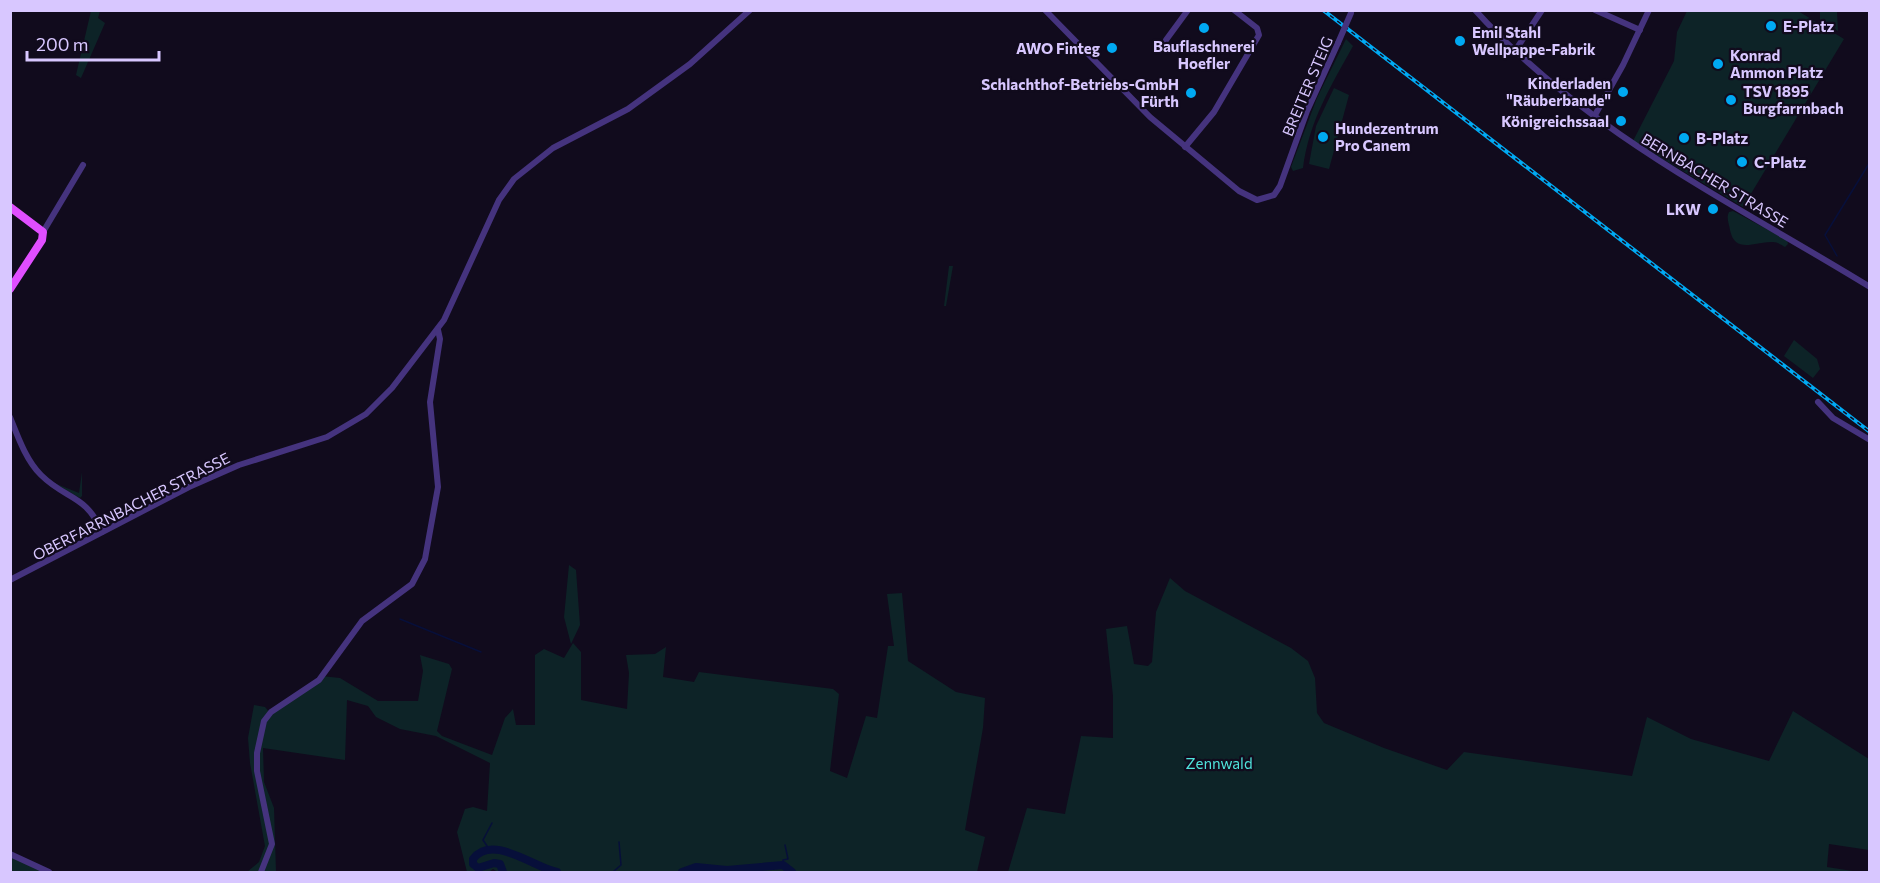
<svg xmlns="http://www.w3.org/2000/svg" width="1880" height="883" viewBox="0 0 1880 883" font-family="Commissioner,sans-serif">
<style>
.green{fill:#0d2327}
.lines{fill:none;stroke-linecap:round;stroke-linejoin:round}
.stream{stroke:#070f3a;stroke-width:1.5}
.river{stroke:#070f3a;stroke-width:8}
.minor{stroke:#45337e;stroke-width:6}
.major{stroke:#e04eff;stroke-width:8}
.rail-casing{stroke:#00a9f2;stroke-width:4}
.rail{stroke:#110b1d;stroke-width:1.5;stroke-dasharray:4.5;stroke-linecap:butt}
.minor-bridge{stroke:#45337e;stroke-width:6}
.poi-dot{fill:#00a9f2;stroke:#110b1d;stroke-width:2}
.labels{text-anchor:middle;dominant-baseline:central;stroke-width:4.5;stroke-linejoin:round;paint-order:stroke}
.poi-label{font-size:15px;font-weight:bold;fill:#d8c7ff;stroke:#110b1d;text-anchor:start}
.street-label{font-size:15px;fill:#d8c7ff;stroke:#110b1d}
.park-label{font-size:15px;fill:#4fe3dc;stroke:#110b1d}
</style>
<rect width="100%" height="100%" fill="#110b1d"/>
<!-- green -->
<g class="green">
<polygon points="91,11 100,11 98,18 105,23 81,78 76,75"/>
<polygon points="1687,11 1798,11 1844,39 1743,207 1633,141 1674,61 1677,32"/>
<polygon points="1820,11 1837,11 1838,31 1820,21"/>
<path d="M1346 39 1353 46C1331 86 1309 121 1303 168L1293 171 1291 167 1317 98Z"/>
<polygon points="1334,88 1349,95 1329,169 1309,164 1316,126"/>
<path d="M1733 211 1787 240 1788 244 1785 247C1782 245 1777 242 1773 242 1756 241 1735 255 1730 230 1729 223 1726 218 1729 212Z"/>
<polygon points="949,266 953,266 946,306 944,306"/>
<polygon points="1794,340 1817,359 1820,369 1813,378 1784,356"/>
<polygon points="82,472 82,496 80,498 54,483 79,493"/>
<polygon points="569,565 576,570 580,625 571,644 564,617"/>
<polygon points="1170,578 1185,591 1291,648 1308,661 1315,678 1317,713 1324,723 1384,748 1447,770 1464,752 1632,776 1647,717 1691,739 1769,761 1793,711 1869,759 1869,850 1829,844 1827,867 1859,872 1008,872 1027,808 1065,814 1081,736 1113,738 1113,696 1106,629 1127,626 1134,664 1148,666 1152,662 1156,612"/>
<polygon points="902,593 908,661 956,692 985,698 983,728 965,830 985,837 977,872 498,872 493,869 489,872 467,872 457,832 465,809 473,807 487,811 490,763 436,736 400,729 376,717 368,706 347,700 345,760 263,748 264,782 274,808 276,872 247,872 259,862 265,846 250,763 248,738 254,705 265,707 270,713 321,676 340,678 378,701 418,701 423,671 420,655 423,656 449,664 452,669 437,731 442,736 492,755 505,718 513,709 516,725 535,725 535,655 544,649 564,658 573,643 581,652 581,700 627,709 629,673 626,655 655,654 666,647 663,677 694,682 699,672 833,689 839,694 830,771 847,778 866,716 877,718 888,646 894,646 887,594"/>
<polygon points="11,856 47,872 11,872"/>
</g>
<g class="lines">
<!-- stream -->
<g class="stream">
<polyline points="1837,256 1825,235 1870,162"/>
<polyline points="400,619 481,652"/>
<polyline points="489,849 483,840 492,823"/>
<polyline points="783,865 783,860 788,859 785,845"/>
<polyline points="616,872 614,871 621,865 619,842"/>
</g>
<!-- river -->
<g class="river">
<path d="M503 872 500 864 494 863 478 868 473 864V859C492 833 535 868 557 872"/>
<polyline points="682,872 696,867 727,870 783,865 792,872"/>
</g>
<!-- minor -->
<g class="minor">
<polyline points="1045,10 1150,117 1239,191 1257,200 1274,195 1280,186 1307,111 1338,43"/>
<path d="M1475 10C1584 131 1733 203 1870 287"/>
<polyline points="1595,10 1640,30"/>
<polyline points="1166,40 1188,10"/>
<polyline points="1515,51 1542,10"/>
<polyline points="1595,115 1623,65 1649,10"/>
<polyline points="1185,147 1214,112 1259,35 1257,28 1234,10"/>
<polyline points="43,232 83,165"/>
<polyline points="1818,402 1833,418 1870,440"/>
<path d="M10 417C18 437 26 460 41 475 66 500 86 494 102 532"/>
<polyline points="10,580 189,487 239,465 327,437 366,414 392,388 444,320 499,200 514,179 553,148 628,109 690,64 750,10"/>
<polyline points="10,854 49,872"/>
<polyline points="261,872 272,844 257,771 257,753 264,721 271,712 319,680 362,621 412,584 425,559 438,487 430,402 440,339 438,330"/>
</g>
<!-- major -->
<polyline class="major" points="10,207 43,232 42,240 10,289"/>
<!-- rail casing -->
<g class="rail-casing">
<polyline id="rail" points="1323,10 1870,432"/>
</g>
<!-- rail -->
<use href="#rail" class="rail"/>
<!-- minor-bridge -->
<polyline class="minor-bridge" points="1338,43 1351,13"/>
</g>
<!-- markers -->
<g class="poi-dot">
<circle cx="1771" cy="26" r="6"/>
<circle cx="1204" cy="28" r="6"/>
<circle cx="1460" cy="41" r="6"/>
<circle cx="1112" cy="48" r="6"/>
<circle cx="1718" cy="64" r="6"/>
<circle cx="1623" cy="92" r="6"/>
<circle cx="1191" cy="93" r="6"/>
<circle cx="1731" cy="100" r="6"/>
<circle cx="1621" cy="121" r="6"/>
<circle cx="1323" cy="137" r="6"/>
<circle cx="1684" cy="138" r="6"/>
<circle cx="1742" cy="162" r="6"/>
<circle cx="1713" cy="209" r="6"/>
</g>
<g class="labels">
<!-- poi labels -->
<g class="poi-label">
<text x="1783" y="26">E-Platz</text>
<text x="1472" y="32">Emil Stahl<tspan x="1472" dy="17">Wellpappe-Fabrik</tspan></text>
<text x="1204" y="46" text-anchor="middle">Bauflaschnerei<tspan x="1204" dy="17">Hoefler</tspan></text>
<text x="1100" y="48" text-anchor="end">AWO Finteg</text>
<text x="1730" y="55">Konrad<tspan x="1730" dy="17">Ammon Platz</tspan></text>
<text x="1611" y="83" text-anchor="end">Kinderladen<tspan x="1611" dy="17">"Räuberbande"</tspan></text>
<text x="1179" y="84" text-anchor="end">Schlachthof-Betriebs-GmbH<tspan x="1179" dy="17">Fürth</tspan></text>
<text x="1743" y="91">TSV 1895<tspan x="1743" dy="17">Burgfarrnbach</tspan></text>
<text x="1609" y="121" text-anchor="end">Königreichssaal</text>
<text x="1335" y="128">Hundezentrum<tspan x="1335" dy="17">Pro Canem</tspan></text>
<text x="1696" y="138">B-Platz</text>
<text x="1754" y="162">C-Platz</text>
<text x="1701" y="209" text-anchor="end">LKW</text>
</g>
<!-- street labels -->
<g class="street-label">
<text transform="translate(1307 86) rotate(-67)">BREITER STEIG</text>
<text transform="translate(1715 180) rotate(31)">BERNBACHER STRASSE</text>
<text transform="translate(131 506) rotate(-27)">OBERFARRNBACHER STRASSE</text>
</g>
<!-- park labels -->
<g class="park-label">
<text x="1219" y="763">Zennwald</text>
</g>
</g>
<!-- border -->
<rect width="1880" height="883" fill="none" stroke="#d8c7ff" stroke-width="24"/>
<!-- scale -->
<path d="M27 51v9h132v-9" fill="none" stroke="#d8c7ff" stroke-width="3"/>
<text x="36" y="51" font-size="18" fill="#d8c7ff" stroke="#110b1d" stroke-width="4.5" paint-order="stroke">200 m</text>
</svg>
